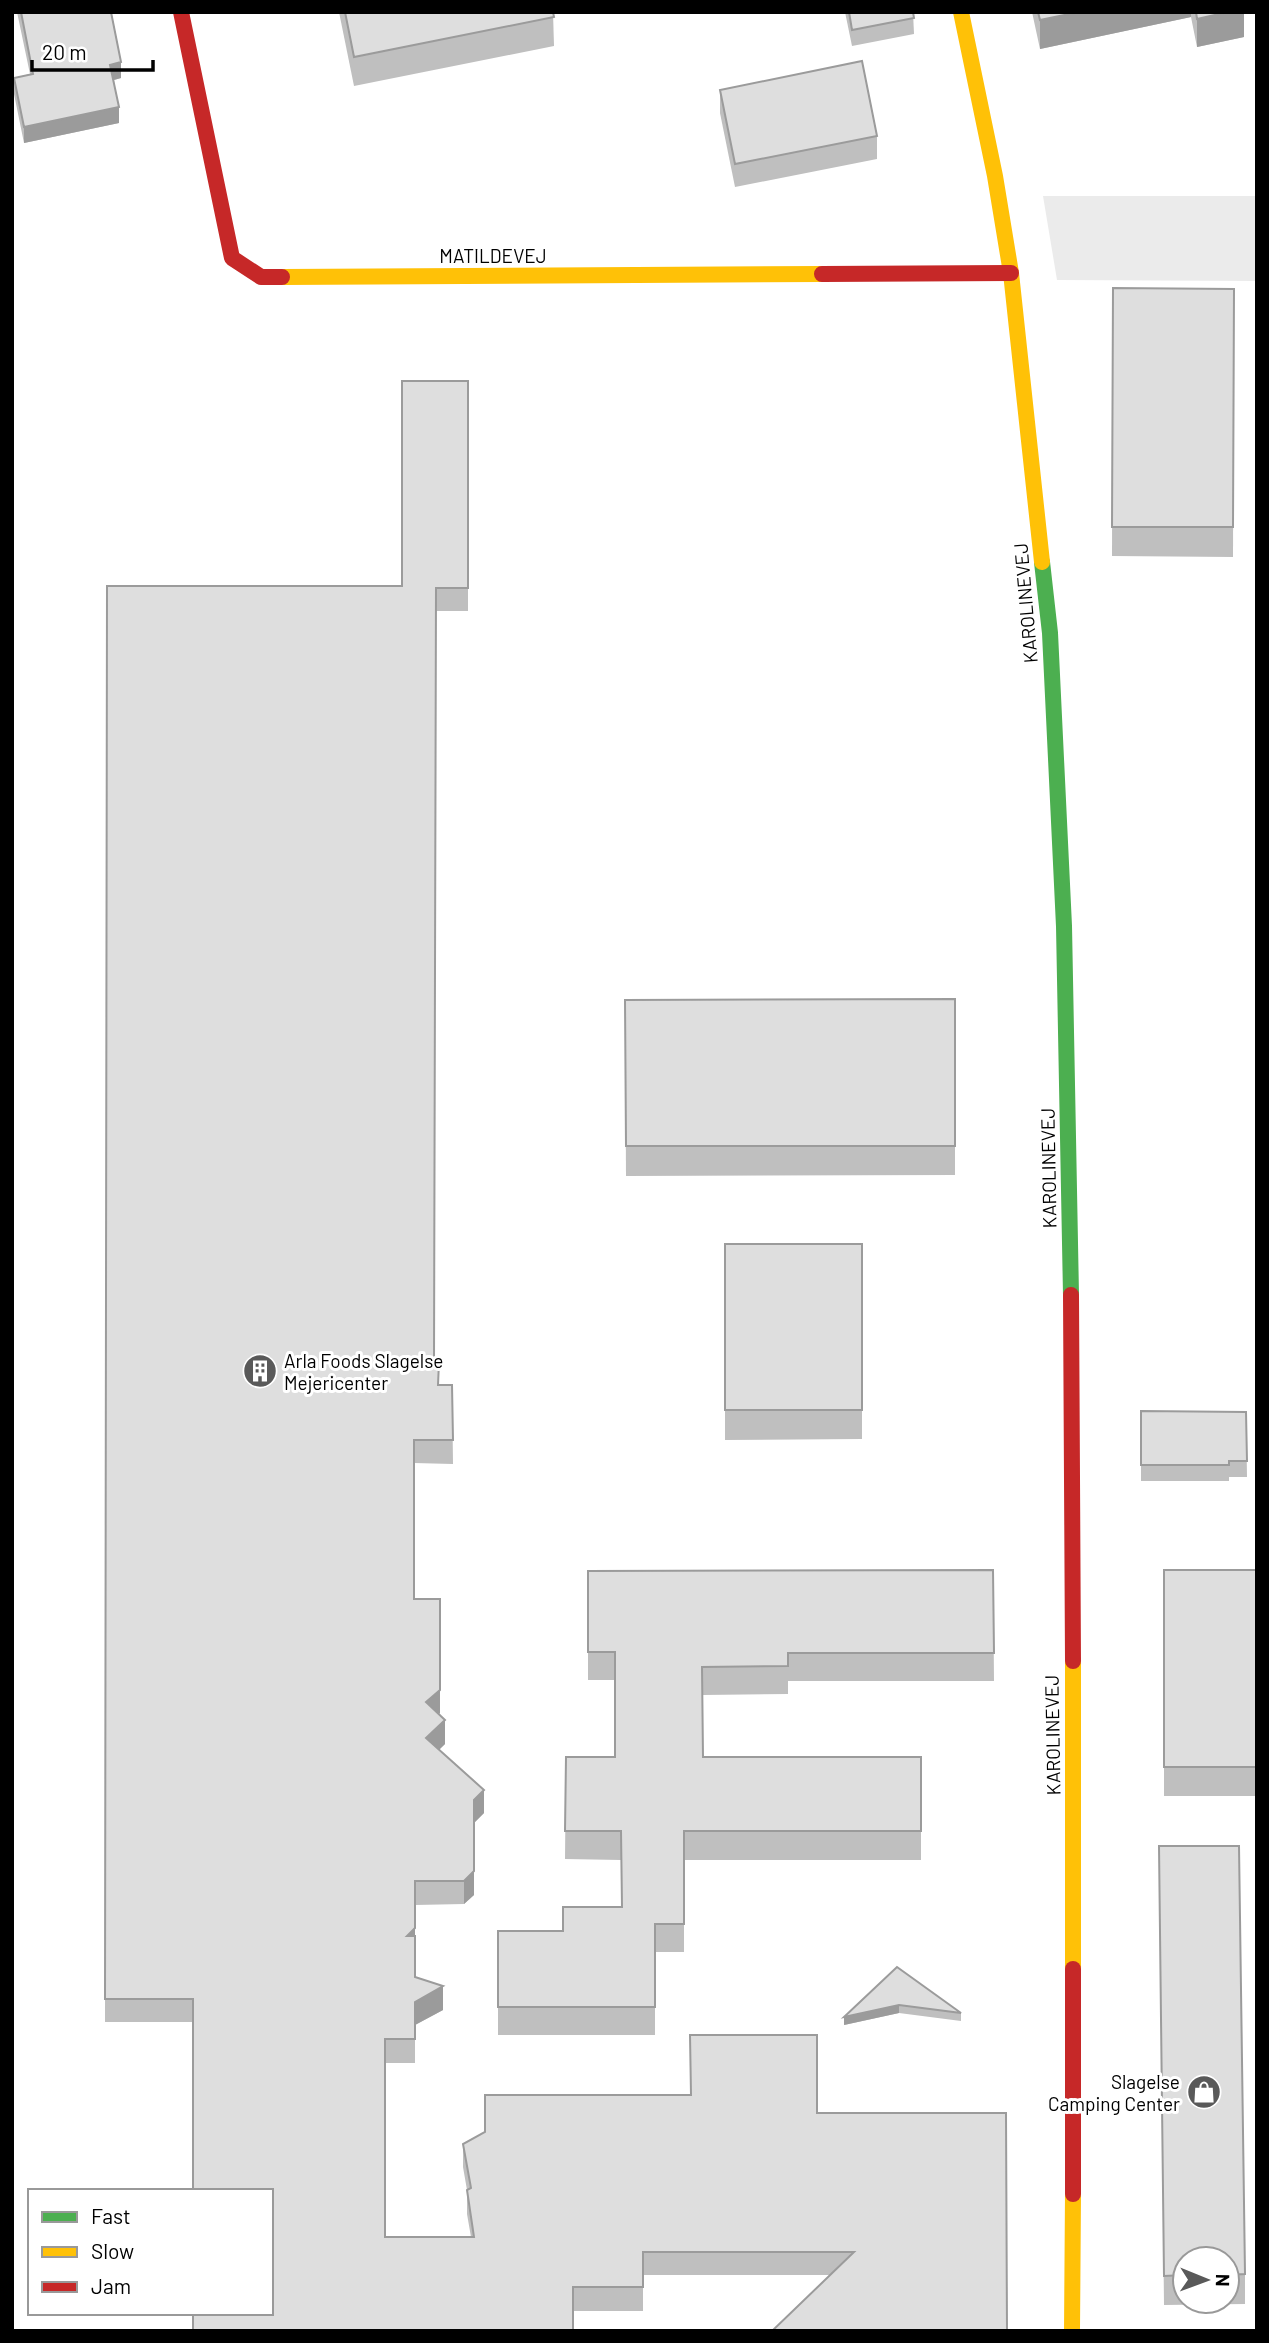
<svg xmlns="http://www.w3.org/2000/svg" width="1269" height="2343" viewBox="0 0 1269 2343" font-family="Barlow,sans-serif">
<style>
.green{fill:#ebebeb}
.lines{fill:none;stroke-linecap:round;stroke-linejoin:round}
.fast{stroke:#4caf50;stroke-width:16}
.slow{stroke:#ffc107;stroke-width:16}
.jam{stroke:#c62828;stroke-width:16}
.wall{fill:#bfbfbf;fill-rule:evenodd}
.shaded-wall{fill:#9b9b9b}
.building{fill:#dedede;stroke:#9b9b9b;stroke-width:2}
.labels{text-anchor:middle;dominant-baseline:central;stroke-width:6;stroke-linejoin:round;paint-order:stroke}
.street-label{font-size:19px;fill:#000;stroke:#fff}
.poi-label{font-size:19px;fill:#000;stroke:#fff;text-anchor:start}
</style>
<rect width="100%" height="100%" fill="#fff"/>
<!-- green -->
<polygon class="green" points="1043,196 1257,196 1257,281 1057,280"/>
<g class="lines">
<!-- fast -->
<polyline class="fast" points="1042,562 1050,633 1064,926 1071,1295"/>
<!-- slow -->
<g class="slow">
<polyline points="961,12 995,176 1011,273 1042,562"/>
<polyline points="282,277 822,274"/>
<polyline points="1073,1661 1073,1969"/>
<polyline points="1072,2331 1073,2194"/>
</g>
<!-- jam -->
<g class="jam">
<polyline points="181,12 232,258 261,277 282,277"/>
<polyline points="822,274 1011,273"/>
<polyline points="1071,1295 1073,1661"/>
<polyline points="1073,2194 1073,1969"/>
</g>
</g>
<!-- wall -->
<g class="wall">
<polygon points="17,12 111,12 121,78 114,80 119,123 24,143 14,94 14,78 30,74"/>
<polygon points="339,12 553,12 554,46 354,86"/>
<polygon points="845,12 913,12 914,34 852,46"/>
<polygon points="1032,12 1244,12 1244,37 1197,47 1191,17 1040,49"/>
<polygon points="720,90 877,136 877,159 735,187 720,113"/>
<polygon points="1113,288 1234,289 1233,557 1112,556"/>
<polygon points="468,381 468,611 436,611 434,1362 439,1385 452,1385 453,1464 414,1463 414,1599 440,1713 438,1714 445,1744 439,1750 484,1813 474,1823 474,1895 464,1904 415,1905 415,1977 443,2010 415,2025 415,2063 385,2063 385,2237 471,2237 467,2214 467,2190 463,2167 463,2144 817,2113 1006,2113 830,2275 643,2275 643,2311 573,2311 193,2331 193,2022 105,2022 107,586 402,586"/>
<polygon points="955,999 955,1175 626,1176 625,1000"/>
<polygon points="725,1244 862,1244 862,1439 725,1440"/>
<polygon points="1141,1411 1246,1412 1247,1477 1229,1477 1229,1481 1141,1481"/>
<polygon points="993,1570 994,1681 788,1681 788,1694 703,1695 703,1757 921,1757 921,1860 684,1860 684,1952 655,1952 655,2035 498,2035 498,1931 563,1931 621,1907 621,1860 565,1859 566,1757 615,1757 615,1680 588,1680 588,1571"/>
<rect x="1164" y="1570" width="93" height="226"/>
<path d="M1159 1846 1245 2274V2304L1164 2305ZM1185 2259H1227V2301H1185Z"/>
<polygon points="897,1967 961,2013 961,2021 899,2013 844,2025"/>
</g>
<!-- shaded-wall -->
<g class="shaded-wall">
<polygon points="1079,12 1191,12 1191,17 1040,49 1040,20"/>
<polygon points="1228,12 1244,12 1244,37 1197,47 1197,19"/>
<polygon points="121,62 121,78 110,81 110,65"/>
<polygon points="119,107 119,123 24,143 24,127"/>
<polygon points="440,1599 440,1713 426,1725 426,1702"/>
<polygon points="445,1720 445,1744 426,1762 426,1738"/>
<polygon points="484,1790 484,1813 474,1823 474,1800"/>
<polygon points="474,1871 474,1895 464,1904 464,1881"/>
<polygon points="415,1928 415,1951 407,1936"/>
<polygon points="443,1986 443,2010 415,2025 415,2002"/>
<polygon points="899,2005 899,2013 844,2025 844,2017"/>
</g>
<!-- building -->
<g class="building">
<polygon points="21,12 111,12 121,62 110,65 119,107 24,127 14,78 33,74"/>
<polygon points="345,12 553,12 554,17 354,57"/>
<polygon points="849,12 913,12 914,18 852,30"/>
<polygon points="1038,12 1079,12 1040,20"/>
<polygon points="1196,12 1228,12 1197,19"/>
<polygon points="862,61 877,136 735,164 720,90"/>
<polygon points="1113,288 1234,289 1233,527 1112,527"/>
<polygon points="402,381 468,381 468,588 436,588 434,1362 439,1362 438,1385 452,1385 453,1440 414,1440 414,1599 440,1599 440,1690 426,1702 445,1720 426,1738 484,1790 474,1800 474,1871 464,1881 415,1881 415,1928 407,1936 415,1936 415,1977 443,1986 415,2002 415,2039 385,2039 385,2237 474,2237 467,2190 471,2188 463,2144 485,2132 485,2095 691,2095 690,2035 817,2035 817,2113 1006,2113 1007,2331 772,2331 854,2252 643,2252 643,2287 573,2287 573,2331 193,2331 193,2313 271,2313 271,2191 193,2191 193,1999 105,1999 107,586 402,586"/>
<polygon points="955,999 955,1146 626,1146 625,1000"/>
<rect x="725" y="1244" width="137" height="166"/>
<polygon points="1141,1411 1246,1412 1247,1461 1229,1461 1229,1465 1141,1465"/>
<polygon points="993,1570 994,1653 788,1653 788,1666 702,1667 703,1757 921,1757 921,1831 684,1831 684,1924 655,1924 655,2007 498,2007 498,1931 563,1931 563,1907 622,1907 621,1831 565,1831 566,1757 615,1757 615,1652 588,1652 588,1571"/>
<rect x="1164" y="1570" width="93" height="197"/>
<polygon points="1159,1846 1239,1846 1245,2274 1227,2275 1227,2259 1185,2259 1185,2275 1164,2276"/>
<polygon points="897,1967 961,2013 899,2005 844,2017"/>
</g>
<!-- icons -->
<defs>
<g id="building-disc" transform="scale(1.75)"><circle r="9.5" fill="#595959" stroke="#fff"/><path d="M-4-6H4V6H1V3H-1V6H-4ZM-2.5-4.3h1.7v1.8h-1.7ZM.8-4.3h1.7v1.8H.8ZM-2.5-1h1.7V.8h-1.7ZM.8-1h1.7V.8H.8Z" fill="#fff"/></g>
<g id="shop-disc" transform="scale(1.75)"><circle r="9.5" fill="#595959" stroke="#fff"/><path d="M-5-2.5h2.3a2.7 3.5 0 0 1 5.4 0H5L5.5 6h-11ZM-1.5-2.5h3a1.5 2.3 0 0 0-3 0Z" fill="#fff"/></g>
</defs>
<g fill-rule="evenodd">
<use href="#building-disc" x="260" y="1371"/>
<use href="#shop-disc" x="1204" y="2092"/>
</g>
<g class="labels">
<!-- street labels -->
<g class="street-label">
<text x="493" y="255">MATILDEVEJ</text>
<text transform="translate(1025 603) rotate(-95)">KAROLINEVEJ</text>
<text transform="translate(1048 1168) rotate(-91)">KAROLINEVEJ</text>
<text transform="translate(1052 1735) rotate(-91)">KAROLINEVEJ</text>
</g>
<!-- poi labels -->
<g class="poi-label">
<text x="284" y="1360">Arla Foods Slagelse<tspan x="284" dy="22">Mejericenter</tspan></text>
<text x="1180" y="2081" text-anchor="end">Slagelse<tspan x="1180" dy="22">Camping Center</tspan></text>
</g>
</g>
<!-- border -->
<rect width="1269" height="2343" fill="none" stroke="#000000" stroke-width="28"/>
<!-- legend -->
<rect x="28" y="2189" width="245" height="126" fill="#ffffff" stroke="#999999" stroke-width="2"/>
<rect x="42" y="2212" width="35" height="10" fill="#4caf50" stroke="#999999" stroke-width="2"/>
<text x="91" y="2224" font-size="21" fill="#000000">Fast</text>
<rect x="42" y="2247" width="35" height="10" fill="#ffc107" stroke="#999999" stroke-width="2"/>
<text x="91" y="2259" font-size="21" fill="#000000">Slow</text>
<rect x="42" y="2282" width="35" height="10" fill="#c62828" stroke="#999999" stroke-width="2"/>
<text x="91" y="2294" font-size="21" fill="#000000">Jam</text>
<!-- north arrow -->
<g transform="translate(1206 2280) rotate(91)"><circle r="33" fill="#ffffff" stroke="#999999" stroke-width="2"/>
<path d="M0-5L12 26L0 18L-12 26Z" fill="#595959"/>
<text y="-10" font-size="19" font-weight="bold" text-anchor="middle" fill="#000000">N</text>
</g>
<!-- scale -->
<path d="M32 60v10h121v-10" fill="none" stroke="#000000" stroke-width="3.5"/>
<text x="42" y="60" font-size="21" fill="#000000" stroke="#ffffff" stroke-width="5" paint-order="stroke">20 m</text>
</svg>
